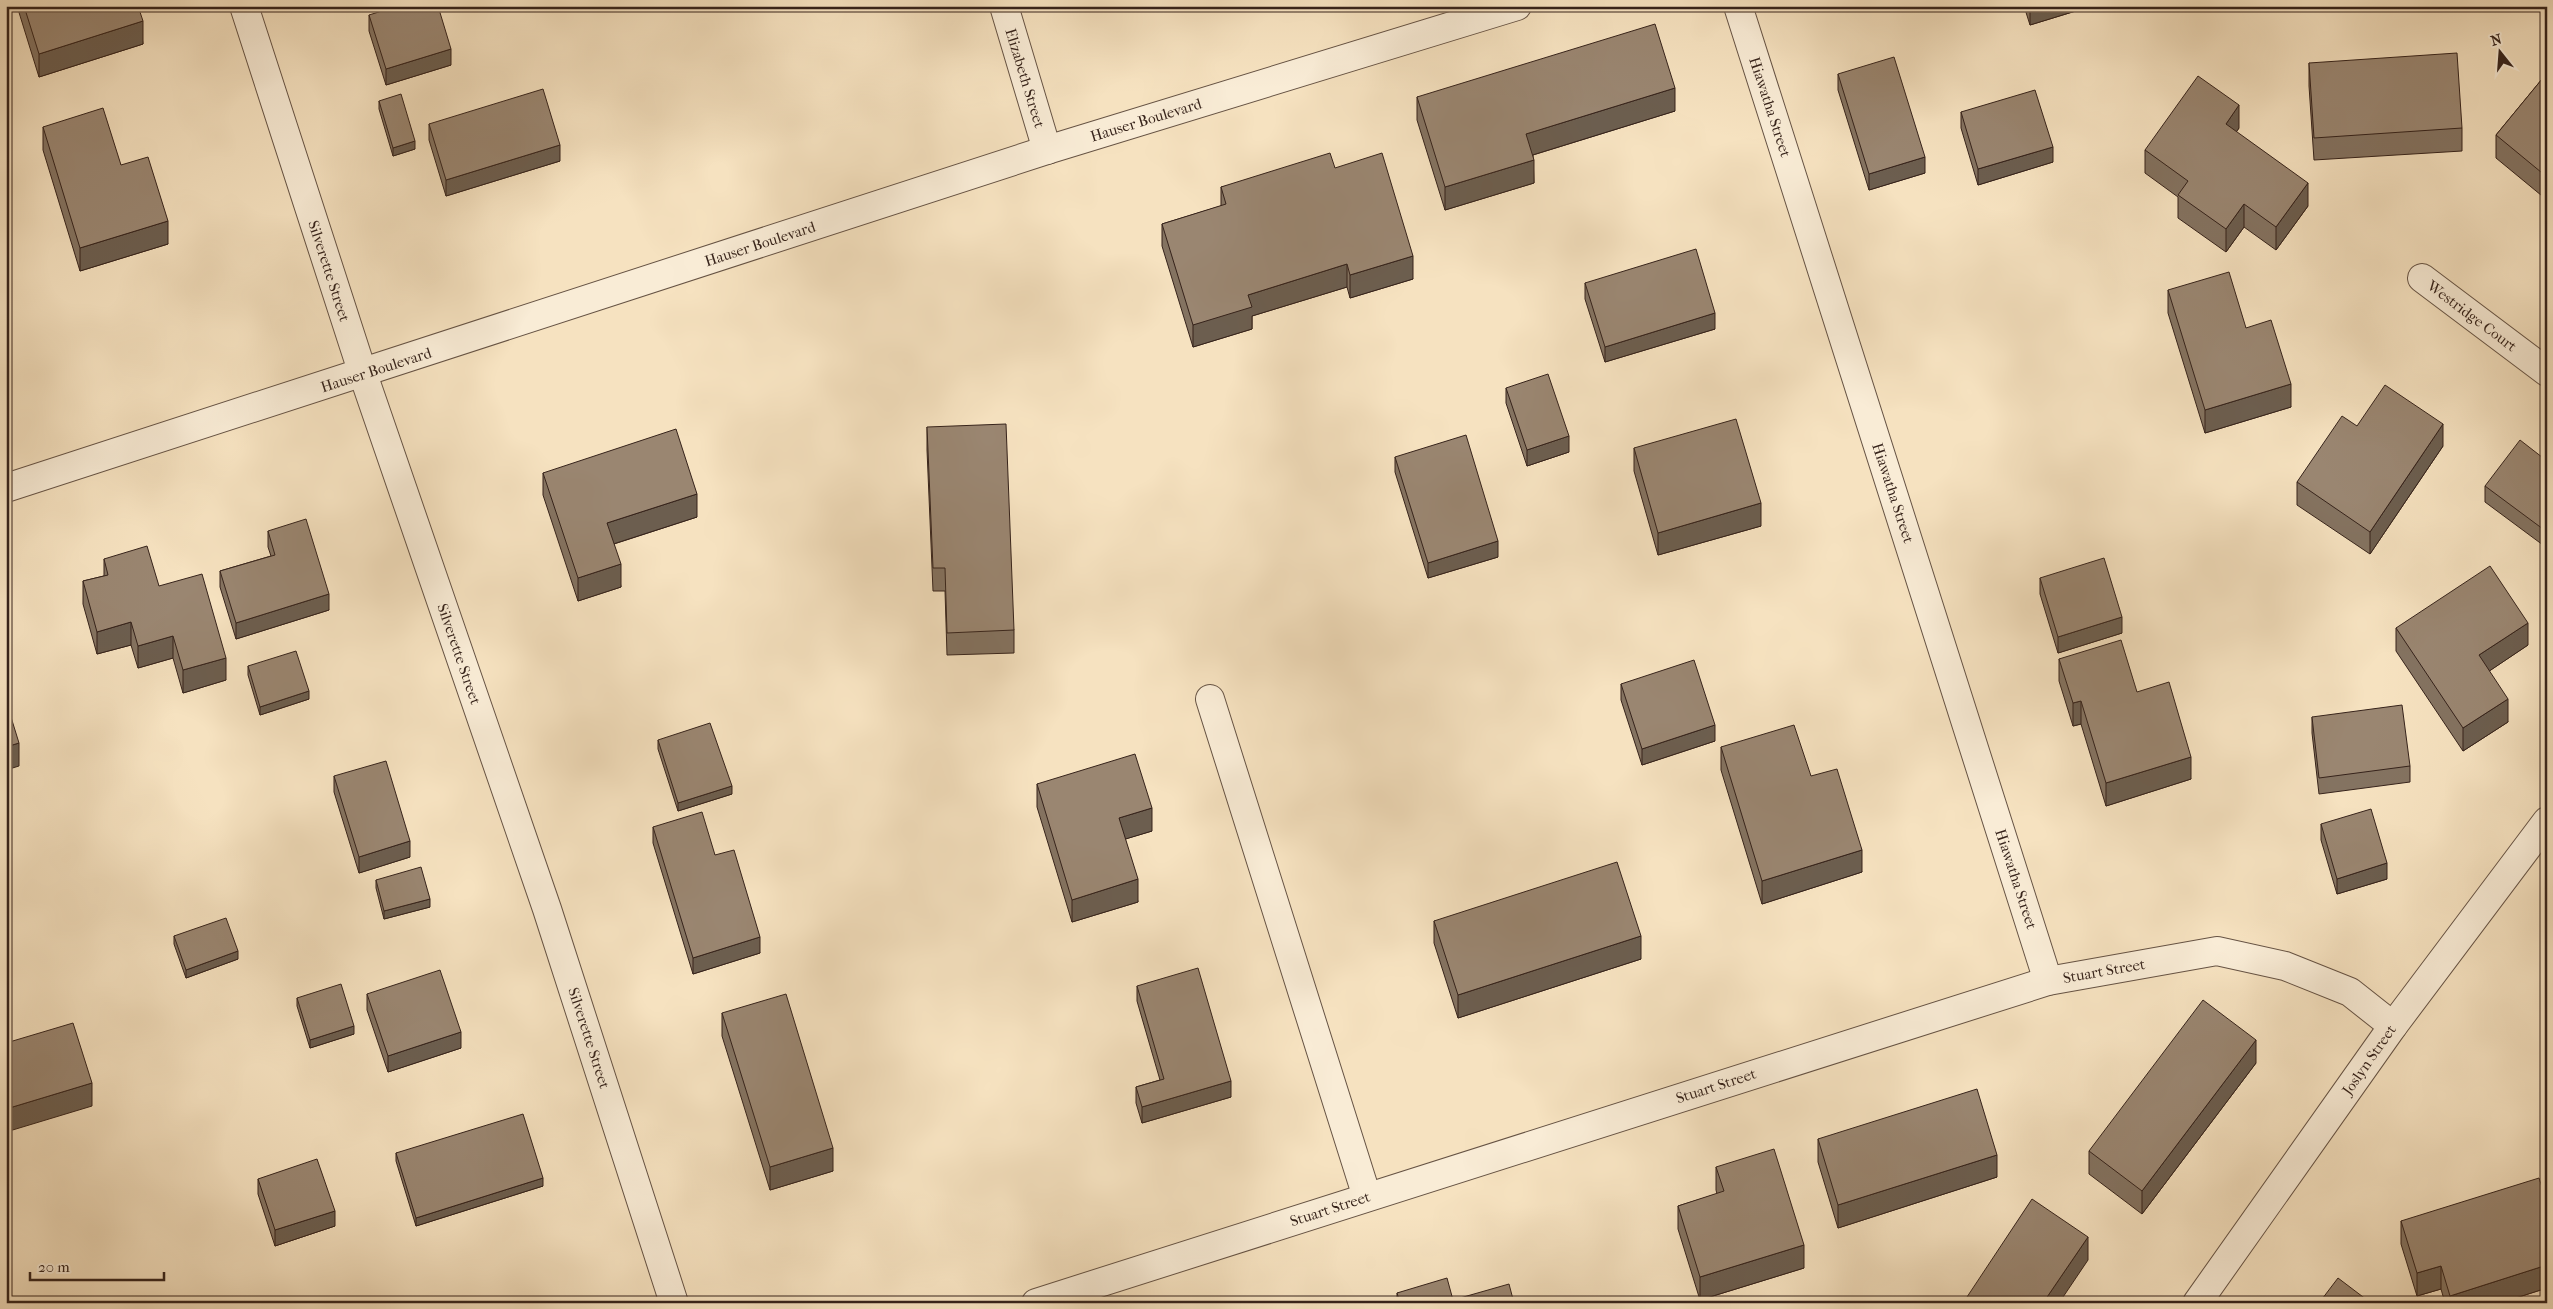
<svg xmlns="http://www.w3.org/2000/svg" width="2553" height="1309" viewBox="0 0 2553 1309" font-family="'IM FELL French Canon',serif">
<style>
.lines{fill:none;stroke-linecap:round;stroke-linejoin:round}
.minor-casing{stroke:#665344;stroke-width:30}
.minor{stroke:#f9ecd6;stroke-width:28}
.wall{fill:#847361;stroke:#36231b}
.shaded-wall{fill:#6c5e4f;stroke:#36231b}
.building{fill:#9a8671;stroke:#36231b}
.labels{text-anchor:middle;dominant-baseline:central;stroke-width:5;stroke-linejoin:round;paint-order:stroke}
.street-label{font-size:15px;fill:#36231b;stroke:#f9ecd6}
</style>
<rect width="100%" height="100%" fill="#f6e2c0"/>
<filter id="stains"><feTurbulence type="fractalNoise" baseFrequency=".004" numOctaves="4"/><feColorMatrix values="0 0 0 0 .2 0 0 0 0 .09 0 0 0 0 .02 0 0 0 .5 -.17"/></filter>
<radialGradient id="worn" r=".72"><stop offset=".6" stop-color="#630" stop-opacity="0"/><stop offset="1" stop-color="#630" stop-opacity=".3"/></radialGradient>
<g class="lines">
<!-- minor casing -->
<g class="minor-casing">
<g id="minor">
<polyline points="244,6 363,374 547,909 674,1303"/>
<polyline points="1004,6 1047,150"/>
<polyline points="1738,6 2048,981"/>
<polyline points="2422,278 2547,372"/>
<polyline points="6,488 1047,150 1517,6"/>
<polyline points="1210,699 1367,1197"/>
<polyline points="1036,1303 2048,981 2217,951 2285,966 2350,992 2393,1026"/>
<polyline points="2197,1303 2393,1026 2547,821"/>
</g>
</g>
<!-- minor -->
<use href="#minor" class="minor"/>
</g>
<!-- wall -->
<g class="wall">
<polygon points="17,6 138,6 143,44 39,77"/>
<polygon points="2024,6 2092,6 2030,25"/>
<polygon points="369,15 451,65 386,85 369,31"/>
<polygon points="2309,63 2462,128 2462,151 2314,160 2309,86"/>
<polygon points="2547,73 2547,200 2496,158 2496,135"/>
<polygon points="1838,74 1925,173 1869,190 1838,90"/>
<polygon points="1417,97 1675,111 1533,155 1534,183 1445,210 1417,120"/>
<polygon points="379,101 415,149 393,156 379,109"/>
<polygon points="1961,112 2053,162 1978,185 1961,128"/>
<polygon points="429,124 560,161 446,196 429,140"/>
<polygon points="43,127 121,165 168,244 80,271 43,150"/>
<polygon points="2239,128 2236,132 2308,206 2276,250 2244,227 2226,252 2178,218 2178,197 2145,173 2145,150"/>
<polygon points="1335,168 1413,279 1350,298 1347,287 1252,316 1252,329 1193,347 1162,246 1162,224 1221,206 1221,187"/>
<polygon points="1585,283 1715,329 1605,362 1585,299"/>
<polygon points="2168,290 2246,328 2291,407 2205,433 2168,313"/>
<polygon points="1506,388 1569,452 1527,466 1506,403"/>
<polygon points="2357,426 2443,446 2370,554 2297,505 2297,482"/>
<polygon points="927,427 1014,630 1014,653 947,655 945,591 933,591 927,450"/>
<polygon points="1634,448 1761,526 1658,555 1634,471"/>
<polygon points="1395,457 1498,557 1428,578 1395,472"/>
<polygon points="2547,461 2547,548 2485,502 2485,486"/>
<polygon points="543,473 697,517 614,544 621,587 578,601 543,495"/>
<polygon points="268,531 329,610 236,639 220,587 220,571 271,556 268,547"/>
<polygon points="104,559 159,586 226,680 183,693 173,658 138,668 131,645 97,654 83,604 83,581 104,576"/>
<polygon points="2040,578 2122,633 2058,653 2040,594"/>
<polygon points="2396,628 2528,645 2489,671 2508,722 2463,751 2396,651"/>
<polygon points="2059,659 2137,692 2191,779 2106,806 2081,724 2073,726 2059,681"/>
<polygon points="248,666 309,699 260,715 248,675"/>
<polygon points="1621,684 1715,741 1642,765 1621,700"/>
<polygon points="2312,717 2410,766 2410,782 2319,794 2312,733"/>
<polygon points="658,740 732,794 678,811 658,749"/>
<polygon points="1721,747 1811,776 1862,872 1762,904 1721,770"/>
<polygon points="334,776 410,857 359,873 334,792"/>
<polygon points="1037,784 1152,831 1125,839 1138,902 1072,922 1037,807"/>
<polygon points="2321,824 2387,879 2337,894 2321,840"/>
<polygon points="653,827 715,855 760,953 693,974 653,843"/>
<polygon points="376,880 430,907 384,919 376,888"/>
<polygon points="1434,921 1641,959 1458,1018 1434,943"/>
<polygon points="174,936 238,959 186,978 174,944"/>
<polygon points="1137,986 1231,1097 1142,1123 1136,1103 1136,1087 1160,1080 1137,1001"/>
<polygon points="367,994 461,1048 388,1072 367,1010"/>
<polygon points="297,998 354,1034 310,1048 297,1006"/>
<polygon points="722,1013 833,1171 770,1190 722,1036"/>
<polygon points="2256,1063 2142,1214 2089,1174 2089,1151"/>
<polygon points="1818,1139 1997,1177 1838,1228 1818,1162"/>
<polygon points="396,1153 543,1186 416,1226 396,1161"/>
<polygon points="1716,1167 1804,1268 1700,1300 1678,1229 1678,1206 1717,1194 1716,1190"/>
<polygon points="258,1179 335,1226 275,1246 258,1194"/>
<polygon points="2401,1221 2547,1288 2500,1303 2445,1303 2441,1289 2417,1296 2401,1244"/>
<polygon points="1397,1293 1453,1300 1514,1303 1397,1303"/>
</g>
<!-- shaded-wall -->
<g class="shaded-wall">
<polygon points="1263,6 1278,6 1263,11"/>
<polygon points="2041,6 2092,6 2030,25 2030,10"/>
<polygon points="143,21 143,44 39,77 39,54"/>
<polygon points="451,49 451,65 386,85 386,69"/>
<polygon points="1675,88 1675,111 1526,157 1526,134"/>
<polygon points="2239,105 2239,128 2226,147 2226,124"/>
<polygon points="415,141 415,149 393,156 393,148"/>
<polygon points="560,145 560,161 446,196 446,180"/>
<polygon points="2053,147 2053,162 1978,185 1978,169"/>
<polygon points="1925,157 1925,173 1869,190 1869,174"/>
<polygon points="1534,160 1534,183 1445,210 1445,187"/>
<polygon points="2308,183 2308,206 2276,250 2276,227"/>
<polygon points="2244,204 2244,227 2226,252 2226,229"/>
<polygon points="168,221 168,244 80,271 80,248"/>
<polygon points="1413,256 1413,279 1350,298 1350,275"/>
<polygon points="1347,264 1347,287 1252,316 1252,329 1193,347 1193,325 1248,295"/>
<polygon points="1715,313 1715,329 1605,362 1605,347"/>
<polygon points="2291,384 2291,407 2205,433 2205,410"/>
<polygon points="2443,424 2443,446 2370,554 2370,532"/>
<polygon points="1569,436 1569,452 1527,466 1527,450"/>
<polygon points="697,494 697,517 607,546 607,523"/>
<polygon points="1761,503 1761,526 1658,555 1658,533"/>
<polygon points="1498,541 1498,557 1428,578 1428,563"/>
<polygon points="621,564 621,587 578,601 578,578"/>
<polygon points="329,594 329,610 236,639 236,623"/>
<polygon points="2122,617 2122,633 2058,653 2058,637"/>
<polygon points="131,622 131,645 97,654 97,632"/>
<polygon points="2528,623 2528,645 2479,678 2479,655"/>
<polygon points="173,636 173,658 138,668 138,646"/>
<polygon points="226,658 226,680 183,693 183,670"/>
<polygon points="309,691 309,699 260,715 260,707"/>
<polygon points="2508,699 2508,722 2463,751 2463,728"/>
<polygon points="2081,701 2081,724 2073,726 2073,703"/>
<polygon points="1715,725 1715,741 1642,765 1642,749"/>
<polygon points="19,743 19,766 6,770 6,747"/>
<polygon points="2191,757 2191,779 2106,806 2106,783"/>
<polygon points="732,786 732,794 678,811 678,803"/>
<polygon points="1152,808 1152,831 1119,841 1119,818"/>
<polygon points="410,841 410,857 359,873 359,857"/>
<polygon points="1862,850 1862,872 1762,904 1762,881"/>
<polygon points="2387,863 2387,879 2337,894 2337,879"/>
<polygon points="1138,879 1138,902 1072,922 1072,900"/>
<polygon points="430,899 430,907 384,919 384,911"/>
<polygon points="1641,936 1641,959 1458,1018 1458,995"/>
<polygon points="760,937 760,953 693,974 693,958"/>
<polygon points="238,951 238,959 186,978 186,970"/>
<polygon points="354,1026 354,1034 310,1048 310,1040"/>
<polygon points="461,1032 461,1048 388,1072 388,1056"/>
<polygon points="2256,1040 2256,1063 2142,1214 2142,1191"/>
<polygon points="1231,1081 1231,1097 1142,1123 1142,1107"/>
<polygon points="92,1083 92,1106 6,1132 6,1109"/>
<polygon points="833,1148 833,1171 770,1190 770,1167"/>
<polygon points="1997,1155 1997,1177 1838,1228 1838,1205"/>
<polygon points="543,1178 543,1186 416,1226 416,1218"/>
<polygon points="335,1211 335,1226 275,1246 275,1230"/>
<polygon points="2088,1237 2088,1260 2059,1303 2043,1303"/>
<polygon points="1804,1245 1804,1268 1700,1300 1700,1277"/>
<polygon points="2547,1265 2547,1288 2500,1303 2450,1303 2450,1296"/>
<polygon points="2441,1266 2441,1289 2417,1296 2417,1273"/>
</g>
<!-- building -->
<g class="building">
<polygon points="24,6 138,6 143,21 39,54"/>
<polygon points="398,6 438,6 451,49 386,69 369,15"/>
<polygon points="2029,6 2041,6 2030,10"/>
<polygon points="1655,24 1675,88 1526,134 1534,160 1445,187 1417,97"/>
<polygon points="2457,53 2462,128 2314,138 2309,63"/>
<polygon points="1894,57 1925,157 1869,174 1838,74"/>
<polygon points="2547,73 2547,177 2496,135"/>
<polygon points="2198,76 2239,105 2226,124 2308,183 2276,227 2244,204 2226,229 2178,195 2188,181 2145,150"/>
<polygon points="543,89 560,145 446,180 429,124"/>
<polygon points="2035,90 2053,147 1978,169 1961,112"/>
<polygon points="401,94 415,141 393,148 379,101"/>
<polygon points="103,108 121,165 148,157 168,221 80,248 43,127"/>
<polygon points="1330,153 1335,168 1382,153 1413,256 1350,275 1347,264 1248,295 1252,307 1193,325 1162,224 1226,204 1221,187"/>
<polygon points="1696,249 1715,313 1605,347 1585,283"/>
<polygon points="2229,272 2246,328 2271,320 2291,384 2205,410 2168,290"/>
<polygon points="1548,374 1569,436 1527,450 1506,388"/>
<polygon points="2385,385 2443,424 2370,532 2297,482 2342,416 2357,426"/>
<polygon points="1736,419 1761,503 1658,533 1634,448"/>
<polygon points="1006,424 1014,630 947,633 945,568 933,568 927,427"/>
<polygon points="676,429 697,494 607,523 621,564 578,578 543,473"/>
<polygon points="1466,435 1498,541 1428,563 1395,457"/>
<polygon points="2520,440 2547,461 2547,532 2485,486"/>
<polygon points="306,519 329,594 236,623 220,571 275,555 268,531"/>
<polygon points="147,546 159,586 202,574 226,658 183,670 173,636 138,646 131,622 97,632 83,581 108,575 104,559"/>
<polygon points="2104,558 2122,617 2058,637 2040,578"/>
<polygon points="2490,566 2528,623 2479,655 2508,699 2463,728 2396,628"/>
<polygon points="2121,640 2137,692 2169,682 2191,757 2106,783 2081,701 2073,703 2059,659"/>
<polygon points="296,651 309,691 260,707 248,666"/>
<polygon points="1694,660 1715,725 1642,749 1621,684"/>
<polygon points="6,701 19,743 6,747"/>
<polygon points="2402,705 2410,766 2319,778 2312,717"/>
<polygon points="710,723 732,786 678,803 658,740"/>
<polygon points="1794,725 1811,776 1837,769 1862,850 1762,881 1721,747"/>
<polygon points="1135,754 1152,808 1119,818 1138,879 1072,900 1037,784"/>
<polygon points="386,761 410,841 359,857 334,776"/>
<polygon points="2371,809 2387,863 2337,879 2321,824"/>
<polygon points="702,812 715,855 734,850 760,937 693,958 653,827"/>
<polygon points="1617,862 1641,936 1458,995 1434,921"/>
<polygon points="421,867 430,899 384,911 376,880"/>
<polygon points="226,918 238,951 186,970 174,936"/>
<polygon points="1198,968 1231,1081 1142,1107 1136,1087 1164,1079 1137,986"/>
<polygon points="440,970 461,1032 388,1056 367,994"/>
<polygon points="341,984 354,1026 310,1040 297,998"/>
<polygon points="786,994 833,1148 770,1167 722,1013"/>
<polygon points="2203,1000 2256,1040 2142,1191 2089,1151"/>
<polygon points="73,1023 92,1083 6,1109 6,1043"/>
<polygon points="1977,1089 1997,1155 1838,1205 1818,1139"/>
<polygon points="523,1114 543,1178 416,1218 396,1153"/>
<polygon points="1774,1149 1804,1245 1700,1277 1678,1206 1724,1191 1716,1167"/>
<polygon points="317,1159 335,1211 275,1230 258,1179"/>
<polygon points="2539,1178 2547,1202 2547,1265 2450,1296 2441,1266 2417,1273 2401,1221"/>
<polygon points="2032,1199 2088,1237 2043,1303 1963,1303"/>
<polygon points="1447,1278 1453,1300 1509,1284 1514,1303 1400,1303 1397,1293"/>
<polygon points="2338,1278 2371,1303 2319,1303"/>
</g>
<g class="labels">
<!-- street labels -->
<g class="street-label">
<text transform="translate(1025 78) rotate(73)">Elizabeth Street</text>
<text transform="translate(1770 107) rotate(72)">Hiawatha Street</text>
<text transform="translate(1146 120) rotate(-17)">Hauser Boulevard</text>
<text transform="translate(760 244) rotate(-18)">Hauser Boulevard</text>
<text transform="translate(329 271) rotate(72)">Silverette Street</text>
<text transform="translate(2472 316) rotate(37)">Westridge Court</text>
<text transform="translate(376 370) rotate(-18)">Hauser Boulevard</text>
<text transform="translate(1893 493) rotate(72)">Hiawatha Street</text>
<text transform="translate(459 654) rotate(71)">Silverette Street</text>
<text transform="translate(2016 879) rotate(72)">Hiawatha Street</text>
<text transform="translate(2104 971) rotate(-10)">Stuart Street</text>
<text transform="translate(589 1038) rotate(72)">Silverette Street</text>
<text transform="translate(2369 1060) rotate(-55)">Joslyn Street</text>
<text transform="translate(1716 1086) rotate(-18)">Stuart Street</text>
<text transform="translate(1330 1209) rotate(-18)">Stuart Street</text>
</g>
</g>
<!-- margin -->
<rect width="2553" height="1309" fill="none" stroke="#f6e2c0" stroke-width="25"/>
<rect x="8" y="8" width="2538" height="1294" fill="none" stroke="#36231b" stroke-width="2.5"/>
<rect x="12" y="12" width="2528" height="1284" fill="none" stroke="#36231b"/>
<!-- north arrow -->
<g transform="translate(2500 52) rotate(343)" stroke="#f9ecd6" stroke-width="4" paint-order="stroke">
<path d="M0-4L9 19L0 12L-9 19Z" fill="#36231b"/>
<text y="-8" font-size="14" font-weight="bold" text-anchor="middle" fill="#36231b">N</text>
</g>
<!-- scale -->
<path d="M30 1272v8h134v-8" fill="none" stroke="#36231b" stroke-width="2.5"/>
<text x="38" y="1272" font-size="15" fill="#36231b" stroke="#f9ecd6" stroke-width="4" paint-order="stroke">20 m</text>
<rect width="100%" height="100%" filter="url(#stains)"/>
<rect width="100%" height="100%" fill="url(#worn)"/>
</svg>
